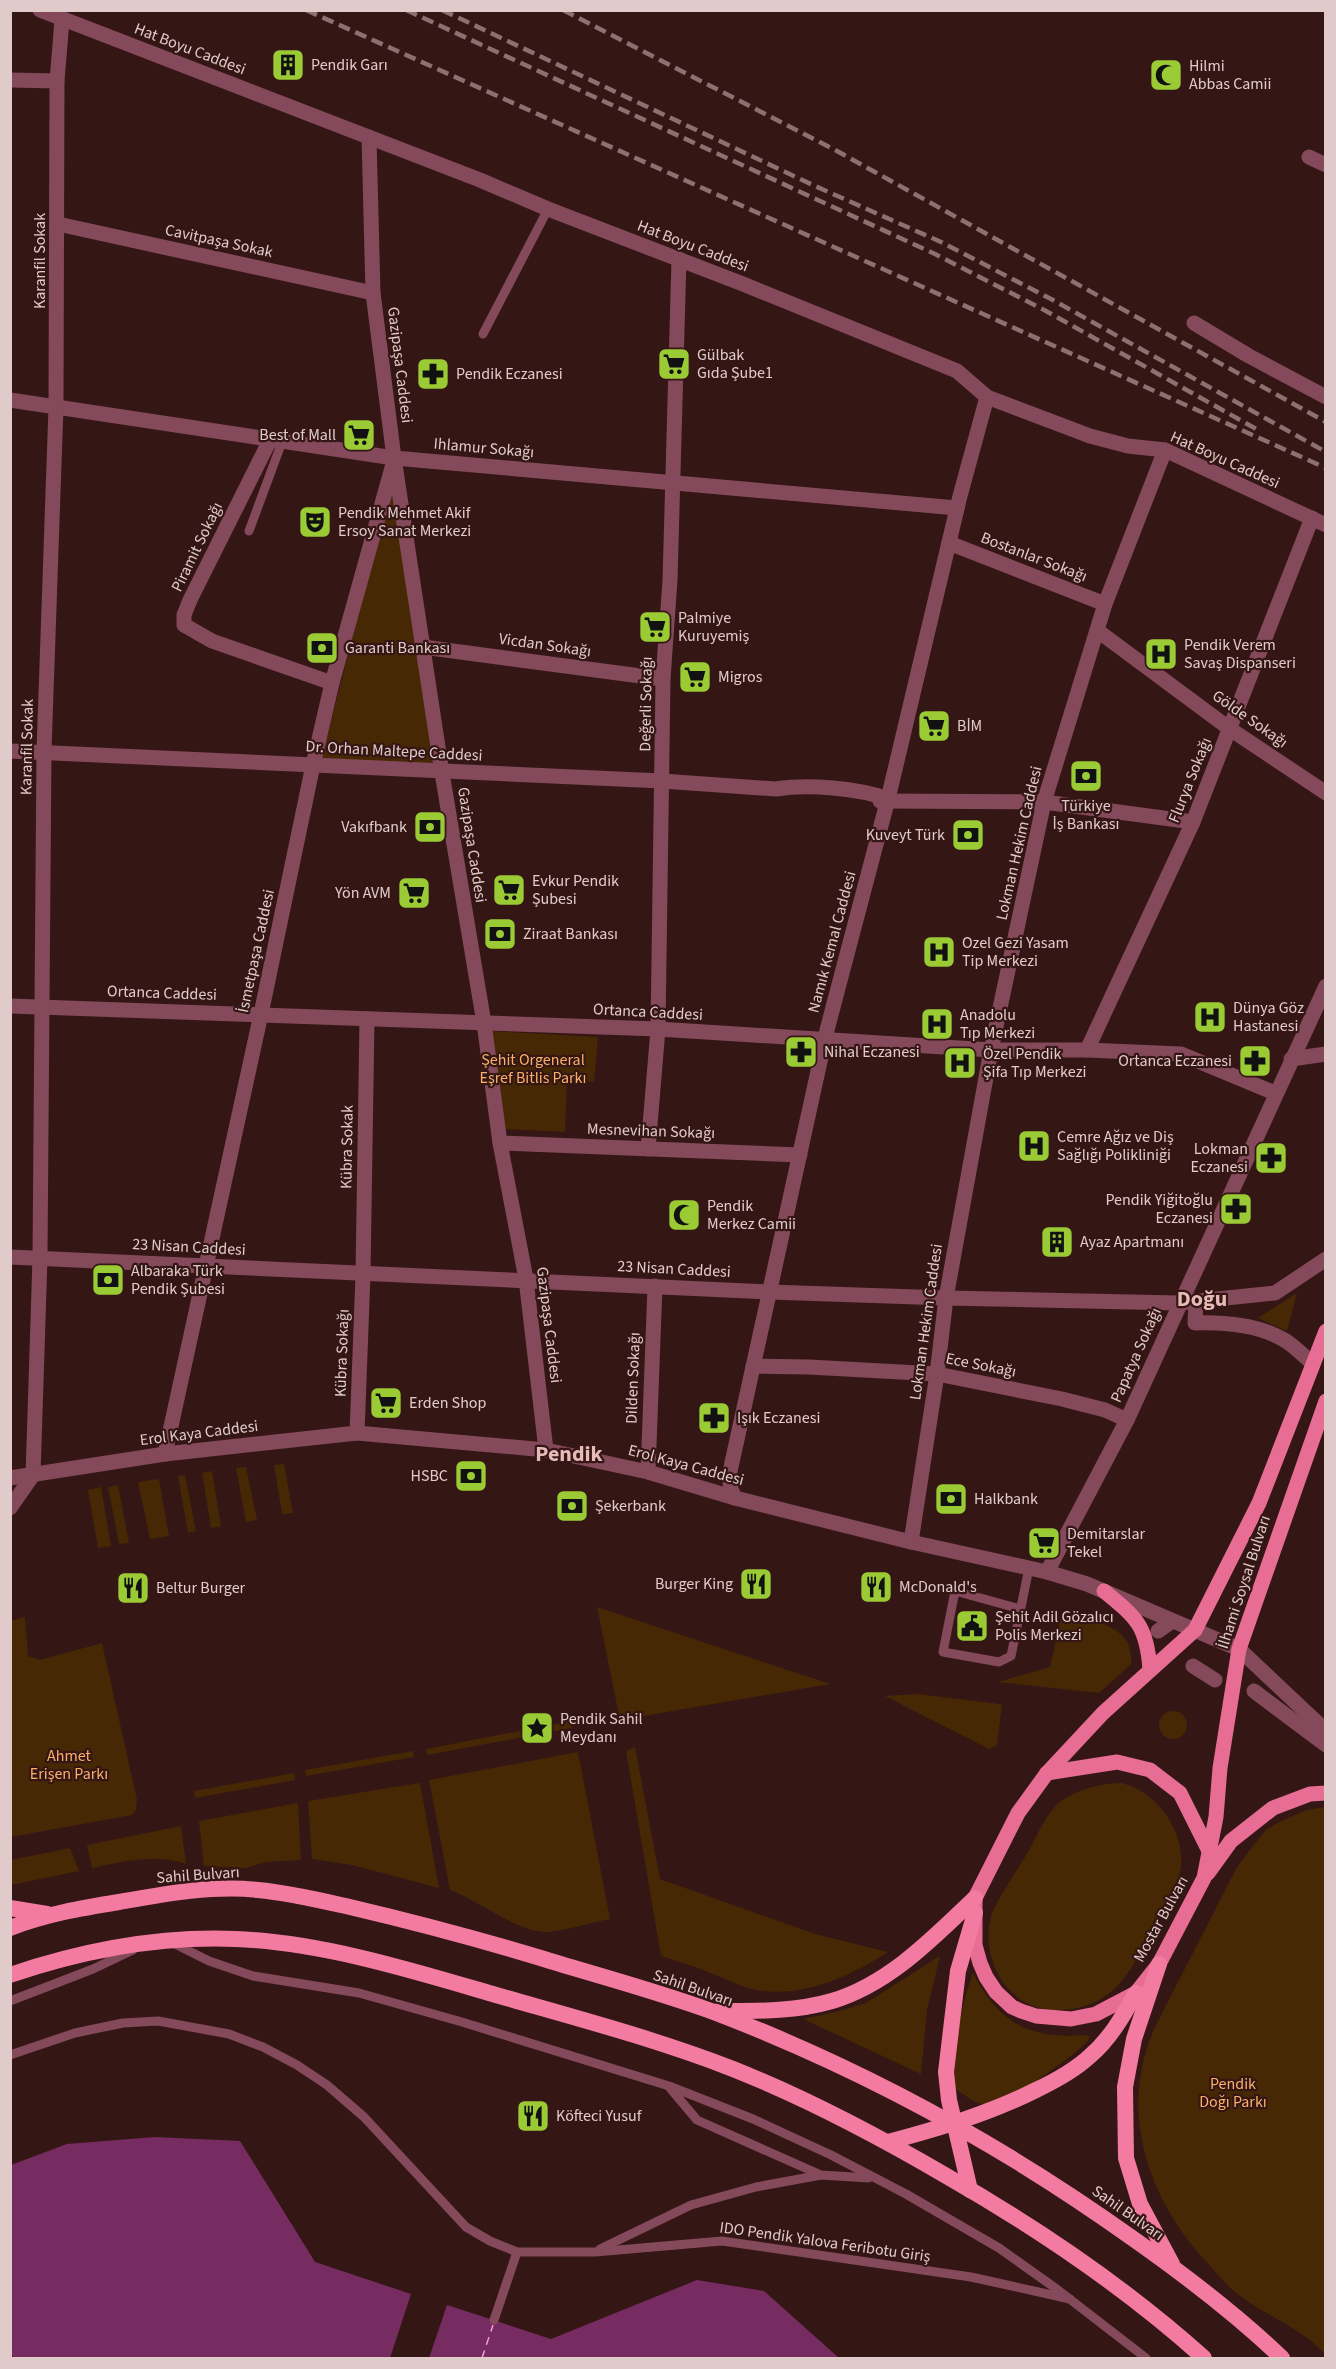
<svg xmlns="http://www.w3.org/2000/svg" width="1336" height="2369" viewBox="0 0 1336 2369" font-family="'Source Sans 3',sans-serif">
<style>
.green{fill:#472804}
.water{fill:#772c61}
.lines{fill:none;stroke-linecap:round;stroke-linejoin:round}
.ferry{stroke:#f49ed6;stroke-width:1.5;stroke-dasharray:8 6;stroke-linecap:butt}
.service{stroke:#84495a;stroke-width:9}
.pedestrian{stroke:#84495a;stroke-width:15}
.minor{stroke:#84495a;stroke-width:15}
.tertiary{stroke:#84495a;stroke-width:15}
.primary{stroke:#e76d95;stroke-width:15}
.trunk{stroke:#f37ba1;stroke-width:16}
.rail{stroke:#8b7170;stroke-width:4.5;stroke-dasharray:12 6;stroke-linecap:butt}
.labels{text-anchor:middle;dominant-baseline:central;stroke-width:4.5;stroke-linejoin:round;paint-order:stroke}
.street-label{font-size:16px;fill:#e1cbca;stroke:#341615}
.poi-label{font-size:16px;fill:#e1cbca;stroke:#341615;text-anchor:start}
.park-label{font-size:16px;fill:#fab069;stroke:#341615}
.district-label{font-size:22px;font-weight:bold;fill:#e6bbb8;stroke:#341615}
</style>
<rect width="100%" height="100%" fill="#341615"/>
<!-- green -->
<g class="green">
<polygon points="392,485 446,767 321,760"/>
<polygon points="492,1031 598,1037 594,1082 567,1080 565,1132 503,1129"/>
<polygon points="1297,1293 1287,1331 1258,1318"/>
<polygon points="284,1464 293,1513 282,1514 274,1465"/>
<polygon points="246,1467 257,1520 246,1522 236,1468"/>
<polygon points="212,1471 221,1526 211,1528 202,1473"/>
<polygon points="185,1475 196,1531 188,1533 178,1476"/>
<polygon points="159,1479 169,1536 150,1539 138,1482"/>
<polygon points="118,1485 129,1543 119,1544 108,1487"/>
<polygon points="101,1487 111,1546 98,1548 88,1490"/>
<polygon points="597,1607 830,1684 620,1720"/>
<path d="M1062 1612C1091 1621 1135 1624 1131 1664L1099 1693 998 1682 1050 1667Z"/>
<polygon points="25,1617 28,1656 40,1660 102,1643 137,1800 136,1810 132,1815 11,1837 11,1621"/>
<polygon points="917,1694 1000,1704 1002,1705 997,1745 989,1749 885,1696"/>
<circle cx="1173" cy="1725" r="14"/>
<polygon points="571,1721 572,1728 427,1755 426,1749"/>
<path d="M635 1747 660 1879 815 1934 888 1952C850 1977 798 2000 752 1989 740 1986 730 1981 718 1976 699 1968 680 1962 661 1956L626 1751Z"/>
<polygon points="413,1751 414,1757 306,1776 305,1770"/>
<path d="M578 1752 610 1919C592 1922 562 1932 545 1932 517 1932 478 1900 450 1890L429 1780Z"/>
<polygon points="294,1773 295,1780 195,1798 194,1791"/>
<polygon points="420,1783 439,1888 352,1865 312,1859 308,1801"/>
<path d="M1122 1783C1156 1792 1184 1829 1181 1865 1180 1883 1166 1902 1157 1919 1135 1963 1119 2007 1062 2010 1045 2011 1029 2007 1016 1996 994 1978 983 1945 991 1917 995 1901 1020 1867 1029 1850 1038 1834 1047 1812 1061 1801 1078 1789 1101 1783 1122 1783Z"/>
<polygon points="298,1803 301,1860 266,1862 246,1868 204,1866 199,1821"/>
<path d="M1325 1807H1326L1325 2354C1301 2327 1263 2315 1235 2292 1227 2286 1220 2277 1213 2269 1150 2204 1116 2115 1155 2027L1237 1867 1256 1842 1266 1830 1279 1822 1306 1810Z"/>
<path d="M181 1826 186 1864C156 1853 123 1862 92 1868L87 1845Z"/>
<polygon points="70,1848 79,1871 11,1885 11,1860"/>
<polygon points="940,1956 927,2010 921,2074 803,2019 836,2012 866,2003"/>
<path d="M973 1973C1000 2025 1030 2039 1087 2035L1090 2037 1087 2042C1069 2059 1007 2106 983 2104 974 2103 962 2093 954 2088 953 2051 960 2008 973 1973Z"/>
</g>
<!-- water -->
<g class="water">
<polygon points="155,2137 240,2141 315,2262 411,2294 390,2358 14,2358 10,2353 11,2165 67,2144"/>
<polygon points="697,2280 764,2291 839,2358 429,2358 447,2305 551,2339"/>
</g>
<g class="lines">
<!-- ferry -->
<polyline class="ferry" points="482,2358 493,2325"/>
<!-- service -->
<g class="service">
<polyline points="483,334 548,209"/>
<polyline points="249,531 282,442"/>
<polyline points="1020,1609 955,1591 943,1652 999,1662 1011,1656 1029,1568"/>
<polyline points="173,1943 209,1961 253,1976 359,1993 462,2022 669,2086 753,2119 831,2155 906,2194 999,2248 1058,2290 1146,2358"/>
<polyline points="10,2001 93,1969 133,1950"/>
<polyline points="10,2055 75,2033 123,2023 158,2021 229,2034 263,2047 297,2065 327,2085 364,2117 466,2227 490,2241 517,2252 595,2252 722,2241 971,2277 1070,2299"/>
<polyline points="670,2088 697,2120 821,2175 869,2178"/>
<polyline points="600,2249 691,2205 756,2187 821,2175"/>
<polyline points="494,2320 517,2252"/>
</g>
<!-- pedestrian -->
<g class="pedestrian">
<polyline points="369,137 373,293 394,458 442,773 484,1023 500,1143 526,1279 546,1450"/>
<polyline points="58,224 373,293"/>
<polyline points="423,647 663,679"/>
<polyline points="500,1143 800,1155"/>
<polyline points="648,1149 658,1029 663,679 670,580 679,259"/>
<path d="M1196 1301 1195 1323C1224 1322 1260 1325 1286 1341 1295 1347 1303 1355 1311 1362"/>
<polyline points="753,1366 809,1367 937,1374 1062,1399 1105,1410 1127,1420"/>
<polyline points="357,1433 363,1275"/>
<polyline points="165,1454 261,1014 313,765 332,683 393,464"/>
<polyline points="648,1472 655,1286"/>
<polyline points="1158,1631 1168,1624"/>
<polyline points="1193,1666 1215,1680"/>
<polyline points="1254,1691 1326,1745"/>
</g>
<!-- minor -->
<g class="minor">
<polyline points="10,80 57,81"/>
<polyline points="1309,157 1326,165"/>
<polyline points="1194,323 1249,356 1326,397"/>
<polyline points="10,400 394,458 957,508"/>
<polyline points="270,440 190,600 184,615 184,625 212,641 332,683"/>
<polyline points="949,543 1105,604"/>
<polyline points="1098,631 1230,729 1326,793"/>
<path d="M10 751 662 781 776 789C808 784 858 788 888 799"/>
<polyline points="880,801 1044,802 1193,822"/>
<polyline points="10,1006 658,1029 991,1050 1087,1050 1181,1054 1275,1093"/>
<polyline points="1087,1050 1193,822 1312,518"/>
<polyline points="1291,1059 1326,1054"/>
<polyline points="10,1257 770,1292 946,1298 1179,1303 1275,1293 1326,1259"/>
<polyline points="363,1275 367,1019"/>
<polyline points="33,1475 40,1258 44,751 56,407 57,81 62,20"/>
<polyline points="735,1498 731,1489 729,1476 827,1030 888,799 960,496 987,397"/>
<polyline points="1047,1572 1127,1420 1326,986"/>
</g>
<!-- tertiary -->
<g class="tertiary">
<polyline points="40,10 480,180 548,209 743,284 957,371 987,397 1090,436 1128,446 1165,450 1326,525"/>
<polyline points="10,1478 165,1454 357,1433 546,1450 648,1472 735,1498 911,1542 1047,1572 1087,1584 1239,1649 1326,1731"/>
<polyline points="10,1508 33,1475"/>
<polyline points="911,1542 937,1374 946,1298 991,1050 1044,802 1105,604 1165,450"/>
</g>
<!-- primary -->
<g class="primary">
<polyline points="1326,1331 1259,1503 1195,1630 1103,1713 1047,1773 1018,1813 975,1898 975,1945 980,1963 986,1977 996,1992 1012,2007 1021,2011 1036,2016 1071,2019 1096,2014 1136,1993 1159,1964 1204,1878 1216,1817 1220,1768 1239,1649 1326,1401"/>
<path d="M1104 1591C1137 1618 1147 1626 1150 1670"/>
<polyline points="1047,1773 1117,1762 1150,1770 1180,1793 1209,1851"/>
<polyline points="1208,1873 1231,1841 1273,1808 1310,1794 1326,1793"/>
</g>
<!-- trunk -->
<g class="trunk">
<polyline points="10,1908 47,1914"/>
<path d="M10 1928C46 1914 82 1908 119 1902 164 1894 212 1885 258 1890 291 1893 323 1901 354 1908 418 1923 481 1940 544 1959 599 1976 656 1991 711 2011 861 2068 1004 2146 1135 2240 1186 2276 1237 2315 1282 2358"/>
<polyline points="1159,1964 1134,2039 1125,2087 1126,2158 1140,2204 1172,2264"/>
<path d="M10 1975C81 1951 160 1936 235 1939 321 1942 414 1971 496 1995 576 2018 656 2039 733 2069 806 2098 876 2135 943 2174 1036 2227 1125 2287 1204 2358"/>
<path d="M718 2011C756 2011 794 2012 832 2001 889 1984 933 1938 975 1898"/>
<path d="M888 2142C940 2128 988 2114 1036 2090 1055 2081 1075 2070 1090 2056 1110 2039 1123 2016 1136 1993"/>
<polyline points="970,2190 949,2100 946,2072 958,1971 975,1913"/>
</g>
<!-- rail -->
<g class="rail">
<polyline points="306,10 1326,468"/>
<polyline points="406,10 935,254 1046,311 1258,430"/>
<polyline points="442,10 815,186 941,242 1051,299 1326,452"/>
<polyline points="563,10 837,151 1326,422"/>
</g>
</g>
<!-- icons -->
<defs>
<g id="building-square" transform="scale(1.725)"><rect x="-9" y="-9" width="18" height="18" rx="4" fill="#9acb35" stroke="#341615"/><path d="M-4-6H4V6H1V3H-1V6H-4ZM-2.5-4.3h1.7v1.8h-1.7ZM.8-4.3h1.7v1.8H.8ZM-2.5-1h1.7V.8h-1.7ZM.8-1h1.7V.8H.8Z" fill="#111"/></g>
<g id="mosque-square" transform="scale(1.725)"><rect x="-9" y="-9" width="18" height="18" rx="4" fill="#9acb35" stroke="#341615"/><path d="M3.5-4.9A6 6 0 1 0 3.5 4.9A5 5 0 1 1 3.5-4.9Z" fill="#111"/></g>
<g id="supermarket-square" transform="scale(1.725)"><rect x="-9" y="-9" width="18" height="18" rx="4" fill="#9acb35" stroke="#341615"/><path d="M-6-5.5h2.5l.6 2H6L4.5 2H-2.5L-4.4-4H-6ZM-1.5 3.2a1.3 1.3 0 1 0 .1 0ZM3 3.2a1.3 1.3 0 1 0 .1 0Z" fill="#111"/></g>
<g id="pharmacy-square" transform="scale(1.725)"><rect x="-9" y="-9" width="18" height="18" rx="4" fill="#9acb35" stroke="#341615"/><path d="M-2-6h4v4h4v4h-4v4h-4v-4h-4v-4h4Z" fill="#111"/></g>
<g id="theatre-square" transform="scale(1.725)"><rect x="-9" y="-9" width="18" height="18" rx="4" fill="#9acb35" stroke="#341615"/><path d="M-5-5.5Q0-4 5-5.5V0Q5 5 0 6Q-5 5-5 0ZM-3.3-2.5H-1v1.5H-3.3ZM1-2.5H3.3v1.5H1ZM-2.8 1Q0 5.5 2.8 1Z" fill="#111"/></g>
<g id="bank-square" transform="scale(1.725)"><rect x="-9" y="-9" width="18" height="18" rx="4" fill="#9acb35" stroke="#341615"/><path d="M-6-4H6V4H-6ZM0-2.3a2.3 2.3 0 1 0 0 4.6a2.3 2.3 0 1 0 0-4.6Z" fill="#111"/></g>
<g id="hospital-square" transform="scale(1.725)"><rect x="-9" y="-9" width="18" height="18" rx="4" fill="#9acb35" stroke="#341615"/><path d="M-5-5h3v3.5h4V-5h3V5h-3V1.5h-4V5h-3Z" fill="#111"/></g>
<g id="restaurant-square" transform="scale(1.725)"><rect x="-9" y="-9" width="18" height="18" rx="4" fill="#9acb35" stroke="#341615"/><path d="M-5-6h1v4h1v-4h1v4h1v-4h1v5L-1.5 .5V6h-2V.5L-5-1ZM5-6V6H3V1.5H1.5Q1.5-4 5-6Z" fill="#111"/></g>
<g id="civic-square" transform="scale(1.725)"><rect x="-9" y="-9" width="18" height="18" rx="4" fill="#9acb35" stroke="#341615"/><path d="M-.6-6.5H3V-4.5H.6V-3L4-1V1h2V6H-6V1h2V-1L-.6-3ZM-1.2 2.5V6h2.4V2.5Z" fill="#111"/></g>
<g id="sight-square" transform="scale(1.725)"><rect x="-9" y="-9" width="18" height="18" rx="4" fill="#9acb35" stroke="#341615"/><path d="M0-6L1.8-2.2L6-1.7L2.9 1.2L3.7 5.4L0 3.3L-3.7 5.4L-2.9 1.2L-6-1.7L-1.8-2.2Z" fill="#111"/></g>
</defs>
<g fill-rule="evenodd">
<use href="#building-square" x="288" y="65"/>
<use href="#mosque-square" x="1166" y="75"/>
<use href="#supermarket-square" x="674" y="364"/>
<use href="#pharmacy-square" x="433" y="374"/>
<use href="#supermarket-square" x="359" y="435"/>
<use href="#theatre-square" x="315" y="522"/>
<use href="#supermarket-square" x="655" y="627"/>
<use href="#bank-square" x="322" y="648"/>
<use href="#hospital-square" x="1161" y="654"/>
<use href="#supermarket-square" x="695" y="677"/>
<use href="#supermarket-square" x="934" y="726"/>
<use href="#bank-square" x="1086" y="776"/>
<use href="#bank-square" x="430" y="827"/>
<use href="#bank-square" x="968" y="835"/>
<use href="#supermarket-square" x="509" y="890"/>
<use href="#supermarket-square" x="414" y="893"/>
<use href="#bank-square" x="500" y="934"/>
<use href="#hospital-square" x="939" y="952"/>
<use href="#hospital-square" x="1210" y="1017"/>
<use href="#hospital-square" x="937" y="1024"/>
<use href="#pharmacy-square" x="801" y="1052"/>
<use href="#pharmacy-square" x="1255" y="1061"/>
<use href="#hospital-square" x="960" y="1063"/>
<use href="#hospital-square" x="1034" y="1146"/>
<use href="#pharmacy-square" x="1271" y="1158"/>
<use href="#pharmacy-square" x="1236" y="1209"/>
<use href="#mosque-square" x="684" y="1215"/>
<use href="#building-square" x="1057" y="1242"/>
<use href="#bank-square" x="108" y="1280"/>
<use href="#supermarket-square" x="386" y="1403"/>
<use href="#pharmacy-square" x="714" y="1418"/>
<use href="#bank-square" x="471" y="1476"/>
<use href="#bank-square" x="951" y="1499"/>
<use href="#bank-square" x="572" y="1506"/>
<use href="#supermarket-square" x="1044" y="1543"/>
<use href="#restaurant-square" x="756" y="1584"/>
<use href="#restaurant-square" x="876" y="1587"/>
<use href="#restaurant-square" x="133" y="1588"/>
<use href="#civic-square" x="972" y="1626"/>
<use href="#sight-square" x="537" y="1728"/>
<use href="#restaurant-square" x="533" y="2116"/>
</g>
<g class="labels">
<!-- street labels -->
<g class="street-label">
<text transform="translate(190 49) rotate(21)">Hat Boyu Caddesi</text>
<text transform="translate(219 241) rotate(12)">Cavitpaşa Sokak</text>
<text transform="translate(693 246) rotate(21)">Hat Boyu Caddesi</text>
<text transform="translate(40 261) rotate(-90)">Karanfil Sokak</text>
<text transform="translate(400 365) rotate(83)">Gazipaşa Caddesi</text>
<text transform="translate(484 448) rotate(5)">Ihlamur Sokağı</text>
<text transform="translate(1225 460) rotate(24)">Hat Boyu Caddesi</text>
<text transform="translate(197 547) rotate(-64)">Piramit Sokağı</text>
<text transform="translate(1034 557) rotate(21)">Bostanlar Sokağı</text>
<text transform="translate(545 645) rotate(8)">Vicdan Sokağı</text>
<text transform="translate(646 704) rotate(-89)">Değerli Sokağı</text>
<text transform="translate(1250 719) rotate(35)">Gölde Sokağı</text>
<text transform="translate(27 747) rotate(-89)">Karanfil Sokak</text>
<text transform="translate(394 751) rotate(3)">Dr. Orhan Maltepe Caddesi</text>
<text transform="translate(1190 780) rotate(-68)">Flurya Sokağı</text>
<text transform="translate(1019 843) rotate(-77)">Lokman Hekim Caddesi</text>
<text transform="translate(472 845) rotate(81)">Gazipaşa Caddesi</text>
<text transform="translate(832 942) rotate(-75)">Namık Kemal Caddesi</text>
<text transform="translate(256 951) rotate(-78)">İsmetpaşa Caddesi</text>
<text transform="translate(162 993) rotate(2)">Ortanca Caddesi</text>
<text transform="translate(648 1012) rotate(3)">Ortanca Caddesi</text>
<text transform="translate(651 1131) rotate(2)">Mesnevihan Sokağı</text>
<text transform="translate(347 1147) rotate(-89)">Kübra Sokak</text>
<text transform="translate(189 1247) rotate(3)">23 Nisan Caddesi</text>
<text transform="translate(674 1269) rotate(3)">23 Nisan Caddesi</text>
<text transform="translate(926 1322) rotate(-82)">Lokman Hekim Caddesi</text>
<text transform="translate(549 1325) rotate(83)">Gazipaşa Caddesi</text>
<text transform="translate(342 1353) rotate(-88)">Kübra Sokağı</text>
<text transform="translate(1136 1355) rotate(-66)">Papatya Sokağı</text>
<text transform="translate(981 1365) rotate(11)">Ece Sokağı</text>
<text transform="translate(633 1378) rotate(-88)">Dilden Sokağı</text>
<text transform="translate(199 1433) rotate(-7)">Erol Kaya Caddesi</text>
<text transform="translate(686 1465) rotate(15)">Erol Kaya Caddesi</text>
<text transform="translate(1244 1582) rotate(-72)">İlhami Soysal Bulvarı</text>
<text transform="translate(198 1875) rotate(-4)">Sahil Bulvarı</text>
<text transform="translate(1161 1919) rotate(-61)">Mostar Bulvarı</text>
<text transform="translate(693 1988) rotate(19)">Sahil Bulvarı</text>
<text transform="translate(1128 2213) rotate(35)">Sahil Bulvarı</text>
<text transform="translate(825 2242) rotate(8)">IDO Pendik Yalova Feribotu Giriş</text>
</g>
<!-- poi labels -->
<g class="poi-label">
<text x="311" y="65">Pendik Garı</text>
<text x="1189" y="66">Hilmi<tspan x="1189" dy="18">Abbas Camii</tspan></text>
<text x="697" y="355">Gülbak<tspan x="697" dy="18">Gıda Şube1</tspan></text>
<text x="456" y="374">Pendik Eczanesi</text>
<text x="336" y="435" text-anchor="end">Best of Mall</text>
<text x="338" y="513">Pendik Mehmet Akif<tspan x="338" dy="18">Ersoy Sanat Merkezi</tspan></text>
<text x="678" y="618">Palmiye<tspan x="678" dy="18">Kuruyemiş</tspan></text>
<text x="1184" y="645">Pendik Verem<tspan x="1184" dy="18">Savaş Dispanseri</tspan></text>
<text x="345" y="648">Garanti Bankası</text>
<text x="718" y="677">Migros</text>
<text x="957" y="726">BİM</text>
<text x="1086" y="806" text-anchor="middle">Türkiye<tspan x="1086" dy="18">İş Bankası</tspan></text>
<text x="407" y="827" text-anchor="end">Vakıfbank</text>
<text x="945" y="835" text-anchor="end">Kuveyt Türk</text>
<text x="532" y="881">Evkur Pendik<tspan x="532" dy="18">Şubesi</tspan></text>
<text x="391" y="893" text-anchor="end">Yön AVM</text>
<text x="523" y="934">Ziraat Bankası</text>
<text x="962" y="943">Ozel Gezi Yasam<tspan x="962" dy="18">Tip Merkezi</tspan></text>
<text x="1233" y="1008">Dünya Göz<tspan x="1233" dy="18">Hastanesi</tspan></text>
<text x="960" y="1015">Anadolu<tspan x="960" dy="18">Tıp Merkezi</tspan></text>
<text x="824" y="1052">Nihal Eczanesi</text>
<text x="983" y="1054">Özel Pendik<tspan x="983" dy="18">Şifa Tıp Merkezi</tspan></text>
<text x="1232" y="1061" text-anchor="end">Ortanca Eczanesi</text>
<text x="1057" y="1137">Cemre Ağız ve Diş<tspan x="1057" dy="18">Sağlığı Polikliniği</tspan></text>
<text x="1248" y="1149" text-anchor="end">Lokman<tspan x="1248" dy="18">Eczanesi</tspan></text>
<text x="1213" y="1200" text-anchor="end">Pendik Yiğitoğlu<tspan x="1213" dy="18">Eczanesi</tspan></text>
<text x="707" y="1206">Pendik<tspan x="707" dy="18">Merkez Camii</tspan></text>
<text x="1080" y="1242">Ayaz Apartmanı</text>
<text x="131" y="1271">Albaraka Türk<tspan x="131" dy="18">Pendik Şubesi</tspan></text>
<text x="409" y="1403">Erden Shop</text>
<text x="737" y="1418">Işık Eczanesi</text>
<text x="448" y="1476" text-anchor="end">HSBC</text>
<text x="974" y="1499">Halkbank</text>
<text x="595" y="1506">Şekerbank</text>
<text x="1067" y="1534">Demitarslar<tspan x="1067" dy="18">Tekel</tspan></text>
<text x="733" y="1584" text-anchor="end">Burger King</text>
<text x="899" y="1587">McDonald's</text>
<text x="156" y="1588">Beltur Burger</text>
<text x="995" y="1617">Şehit Adil Gözalıcı<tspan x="995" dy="18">Polis Merkezi</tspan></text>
<text x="560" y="1719">Pendik Sahil<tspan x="560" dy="18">Meydanı</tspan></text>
<text x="556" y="2116">Köfteci Yusuf</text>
</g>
<!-- park labels -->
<g class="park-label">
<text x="533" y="1060">Şehit Orgeneral<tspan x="533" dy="18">Eşref Bitlis Parkı</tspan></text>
<text x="69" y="1756">Ahmet<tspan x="69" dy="18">Erişen Parkı</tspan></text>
<text x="1233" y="2084">Pendik<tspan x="1233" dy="18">Doğı Parkı</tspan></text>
</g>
<!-- district labels -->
<g class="district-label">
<text x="1202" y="1299">Doğu</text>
<text x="569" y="1454">Pendik</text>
</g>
</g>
<!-- border -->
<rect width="1336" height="2369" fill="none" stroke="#e1cbca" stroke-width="24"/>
</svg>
